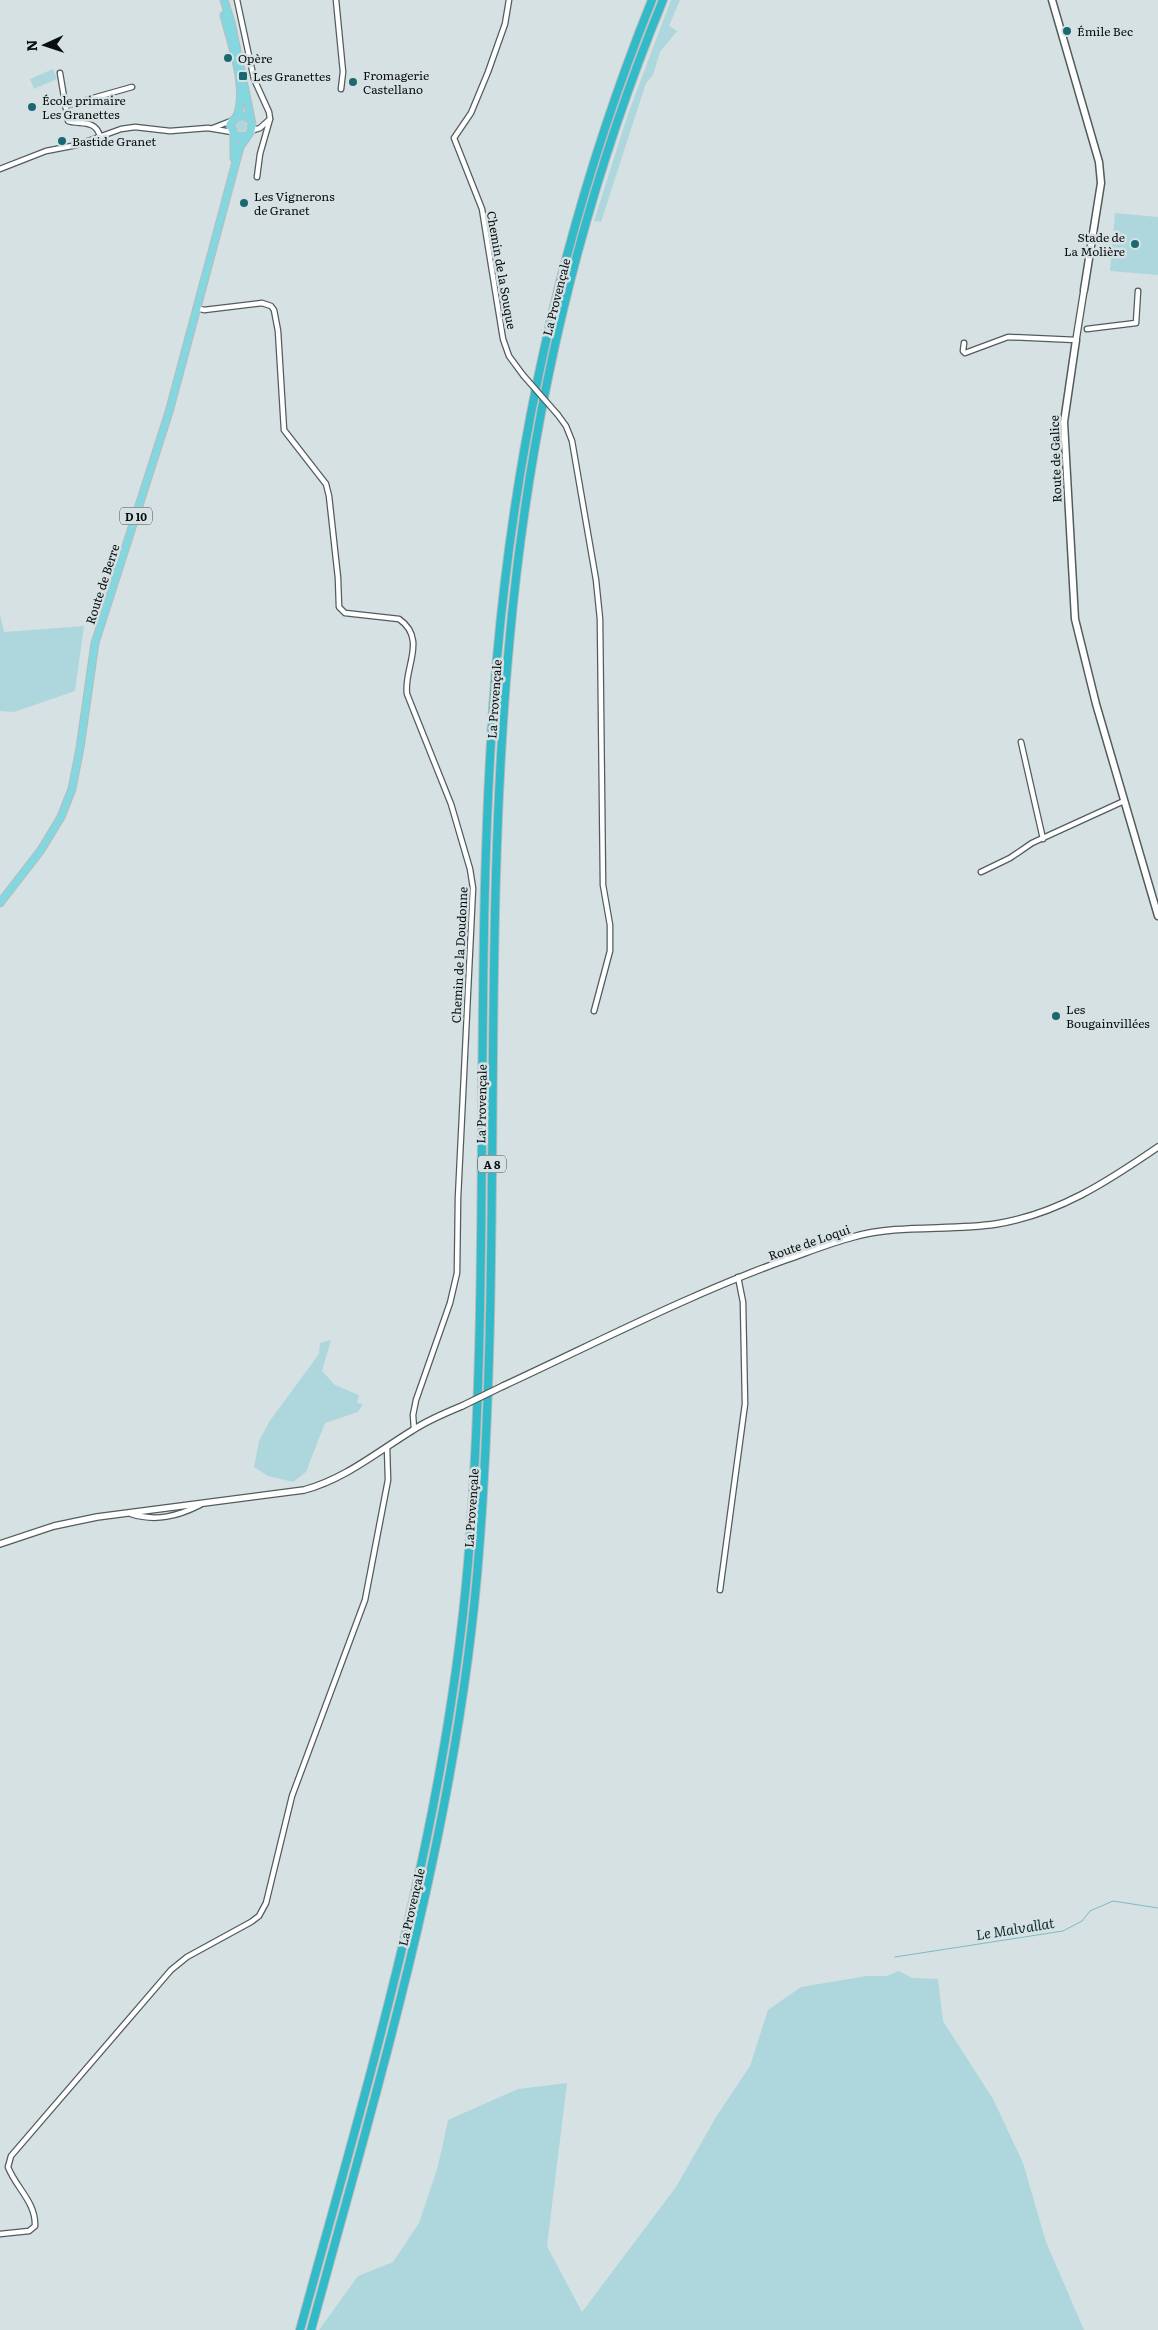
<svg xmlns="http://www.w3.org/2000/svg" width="1158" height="2330" viewBox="0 0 1158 2330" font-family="Literata,serif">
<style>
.green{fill:#aed7dd}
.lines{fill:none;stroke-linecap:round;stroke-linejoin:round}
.stream{stroke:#7cbbc3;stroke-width:1}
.minor-casing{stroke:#525c5d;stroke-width:7}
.tertiary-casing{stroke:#525c5d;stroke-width:8}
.secondary-casing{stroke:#525c5d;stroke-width:9}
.primary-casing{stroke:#babcbc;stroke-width:9}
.motorway-casing{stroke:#babcbc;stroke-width:10}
.minor{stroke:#fff;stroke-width:4.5}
.tertiary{stroke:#fff;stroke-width:5.5}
.secondary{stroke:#fff;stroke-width:6}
.primary{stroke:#84d6df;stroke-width:7}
.motorway{stroke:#32bac9;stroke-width:8}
.minor-bridge-casing{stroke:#525c5d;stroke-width:7;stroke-linecap:butt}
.tertiary-bridge-casing{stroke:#525c5d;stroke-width:8;stroke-linecap:butt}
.minor-bridge{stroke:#fff;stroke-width:4.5}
.tertiary-bridge{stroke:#fff;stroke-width:5.5}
.poi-dot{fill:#1c6871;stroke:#d6e1e3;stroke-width:2}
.labels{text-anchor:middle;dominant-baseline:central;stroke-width:5;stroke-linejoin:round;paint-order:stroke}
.shield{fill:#d6e1e3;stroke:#474d4e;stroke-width:1}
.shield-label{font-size:11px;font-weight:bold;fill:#0a0e0e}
.poi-label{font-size:12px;fill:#0a0e0e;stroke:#d6e1e3;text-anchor:start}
.street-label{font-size:12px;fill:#0a0e0e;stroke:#d6e1e3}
.water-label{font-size:14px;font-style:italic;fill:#0e2e32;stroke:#d6e1e3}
</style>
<rect width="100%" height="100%" fill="#d6e1e3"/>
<!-- green -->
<g class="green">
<polygon points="671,0 680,0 669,26 677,31 660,52 653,75 646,83 601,222 594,221 628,114"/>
<polygon points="53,69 57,79 34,89 30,79"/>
<circle cx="241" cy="126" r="6"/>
<polygon points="1115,213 1158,217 1158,275 1110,271"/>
<polygon points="0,614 4,632 84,626 75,691 14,712 0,711"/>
<polygon points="331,1340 322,1371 335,1385 359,1395 357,1403 363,1404 358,1412 325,1423 306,1472 293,1482 268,1476 254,1467 259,1441 269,1422 319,1354 320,1343"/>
<polygon points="899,1971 912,1978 938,1979 943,2021 993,2099 1023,2163 1046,2242 1084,2330 319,2330 358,2276 393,2262 419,2223 438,2166 448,2120 518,2089 567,2083 547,2246 582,2312 676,2187 716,2117 750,2066 768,2010 801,1987 867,1976 887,1976"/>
</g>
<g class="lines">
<!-- stream -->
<polyline class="stream" points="895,1957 1063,1931 1082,1921 1090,1911 1113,1901 1158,1908"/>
<!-- minor casing -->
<g class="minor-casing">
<g id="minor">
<polyline points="237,0 254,79 269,112 270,119 260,128 251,131"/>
<polyline points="336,0 343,72 341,89"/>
<polyline points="509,0 505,24 488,72 471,113 454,138 482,209 503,339 509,356 523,375"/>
<path d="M60 73 68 121C80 125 95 119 100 136"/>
<polyline points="65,106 132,87"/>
<polyline points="213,128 231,121"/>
<polyline points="0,169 46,151 77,145 121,129 135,127 170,131 208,128 232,132"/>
<polyline points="257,177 260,154 270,119"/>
<path d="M197 308 204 310 262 303 271 306 274 310 278 331 284 430 326 484 329 496 338 578 339 607 345 613 399 619C428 639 403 669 407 694L451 804 470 869 473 888 458 1198 457 1273 450 1303 416 1400 413 1415 414 1429"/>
<polyline points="1087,329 1136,323 1138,291"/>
<polyline points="964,343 963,351 965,353 1008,337 1076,340"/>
<polyline points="558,415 566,426 572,441 596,580 600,619 603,885 610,925 610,951 594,1011"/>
<polyline points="1021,742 1043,839"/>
<polyline points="981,872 1010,858 1032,843 1124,801"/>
<path d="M131 1514C156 1522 178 1516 200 1505"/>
<polyline points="720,1590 745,1404 743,1302 738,1277"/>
<path d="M0 2234 29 2231 35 2226C36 2202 16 2188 8 2167L11 2156 171 1970 187 1957 251 1922 259 1916 266 1903 292 1796 365 1600 388 1480 387 1447"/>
</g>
</g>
<!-- tertiary casing -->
<g class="tertiary-casing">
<g id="tertiary">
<polyline points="1076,340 1084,290"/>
<path d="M503 1386C596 1343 688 1295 785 1260 808 1252 830 1243 853 1237 899 1224 949 1231 996 1224 1058 1214 1107 1182 1158 1147"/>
<path d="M0 1544 54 1526 97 1517 304 1490C345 1479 377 1452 413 1430 428 1420 445 1413 462 1406"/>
</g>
</g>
<!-- secondary casing -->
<g class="secondary-casing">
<g id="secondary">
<polyline points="1052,0 1099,162 1101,183 1084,290"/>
<polyline points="1076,340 1064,422 1075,619 1096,704 1158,916"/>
</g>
</g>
<!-- primary casing -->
<g class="primary-casing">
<g id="primary">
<path d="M224 15C231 44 248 88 237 116"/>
<polyline points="234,135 234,158"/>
<polyline points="246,136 240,137 234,135 230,124 237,116 245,116 249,119"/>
<polyline points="0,903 41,850 61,817 72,789 80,748 95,643 169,412 240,147 251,131 252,124 231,22 224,0"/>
</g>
</g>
<!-- motorway casing -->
<g class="motorway-casing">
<g id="motorway">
<path d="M300 2330C369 2078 446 1825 468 1563 493 1262 471 959 497 658 517 432 567 211 652 0"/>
<path d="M311 2330C381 2074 459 1818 479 1551 503 1246 481 939 510 635 530 417 580 202 663 0"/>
</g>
</g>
<!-- minor -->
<use href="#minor" class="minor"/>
<!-- tertiary -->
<use href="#tertiary" class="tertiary"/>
<!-- secondary -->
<use href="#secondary" class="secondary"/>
<!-- primary -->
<use href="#primary" class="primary"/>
<!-- motorway -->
<use href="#motorway" class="motorway"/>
<!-- minor-bridge casing -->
<g class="minor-bridge-casing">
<polyline id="minor-bridge" points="523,375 558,415"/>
</g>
<!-- tertiary-bridge casing -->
<g class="tertiary-bridge-casing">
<polyline id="tertiary-bridge" points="462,1406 503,1386"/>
</g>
<!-- minor-bridge -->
<use href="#minor-bridge" class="minor-bridge"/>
<!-- tertiary-bridge -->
<use href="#tertiary-bridge" class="tertiary-bridge"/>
</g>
<!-- markers -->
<g class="poi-dot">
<circle cx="1067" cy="31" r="5"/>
<circle cx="228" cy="58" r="5"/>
<rect x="238" y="71" width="10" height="10" rx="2.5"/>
<circle cx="353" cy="82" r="5"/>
<circle cx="32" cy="107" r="5"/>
<circle cx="62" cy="141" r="5"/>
<circle cx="244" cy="203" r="5"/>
<circle cx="1135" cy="244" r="5"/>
<circle cx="1056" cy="1016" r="5"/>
</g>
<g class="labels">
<!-- shield labels -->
<g class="shield">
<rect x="120" y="507.5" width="32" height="17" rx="4"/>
<rect x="478" y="1155.5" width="28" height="17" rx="4"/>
</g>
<g class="shield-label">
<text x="136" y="516">D 10</text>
<text x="492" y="1164">A 8</text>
</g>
<!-- poi labels -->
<g class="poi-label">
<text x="1077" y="31">Émile Bec</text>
<text x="238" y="58">Opère</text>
<text x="363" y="75">Fromagerie<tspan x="363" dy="14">Castellano</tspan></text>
<text x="253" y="76">Les Granettes</text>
<text x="42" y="100">École primaire<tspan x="42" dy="14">Les Granettes</tspan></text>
<text x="72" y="141">Bastide Granet</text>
<text x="254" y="196">Les Vignerons<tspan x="254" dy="14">de Granet</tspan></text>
<text x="1125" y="237" text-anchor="end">Stade de<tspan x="1125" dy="14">La Molière</tspan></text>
<text x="1066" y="1009">Les<tspan x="1066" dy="14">Bougainvillées</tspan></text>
</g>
<!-- street labels -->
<g class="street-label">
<text transform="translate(502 270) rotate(80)">Chemin de la Souque</text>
<text transform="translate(556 297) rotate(-76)">La Provençale</text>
<text transform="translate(1055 459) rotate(-92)">Route de Galice</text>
<text transform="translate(102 584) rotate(-72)">Route de Berre</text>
<text transform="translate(494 699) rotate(-86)">La Provençale</text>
<text transform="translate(459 955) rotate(-87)">Chemin de la Doudonne</text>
<text transform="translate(481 1104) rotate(-89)">La Provençale</text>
<text transform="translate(809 1242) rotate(-19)">Route de Loqui</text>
<text transform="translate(471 1508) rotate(-86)">La Provençale</text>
<text transform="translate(411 1907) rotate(-77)">La Provençale</text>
</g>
<!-- water labels -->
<g class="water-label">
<text transform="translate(1015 1928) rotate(-9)">Le Malvallat</text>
</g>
</g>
<!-- north arrow -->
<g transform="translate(45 45) rotate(267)" stroke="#d6e1e3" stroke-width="4" paint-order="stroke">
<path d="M0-4L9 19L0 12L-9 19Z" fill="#0a0e0e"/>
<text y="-8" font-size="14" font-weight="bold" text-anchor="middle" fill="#0a0e0e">N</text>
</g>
</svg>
